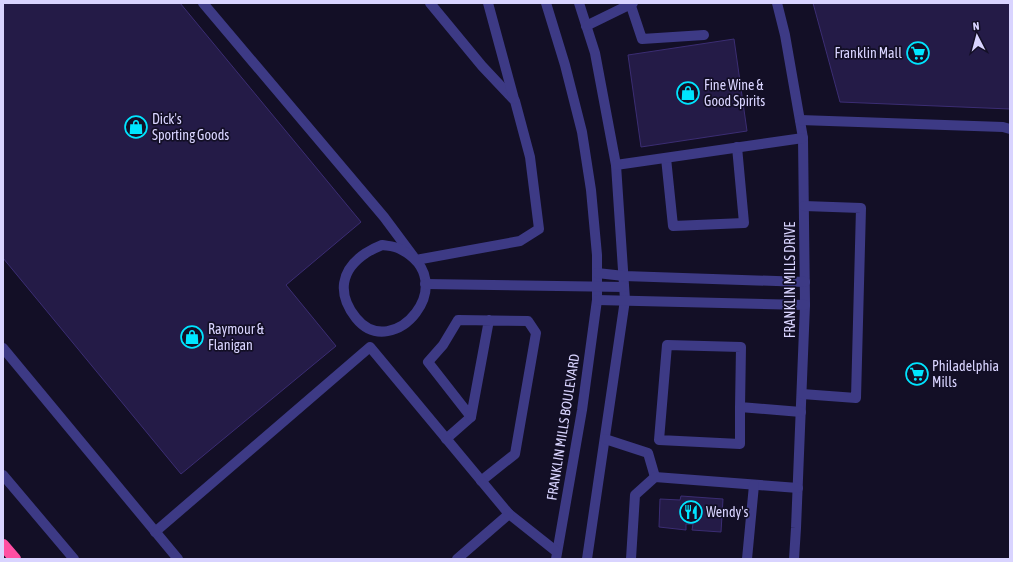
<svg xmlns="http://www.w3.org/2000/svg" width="1013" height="562" viewBox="0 0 1013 562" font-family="'Asap Condensed',sans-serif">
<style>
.building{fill:#241b47;stroke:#3b2d73}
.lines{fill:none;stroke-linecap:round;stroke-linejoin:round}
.minor{stroke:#3d3a85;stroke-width:10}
.highway{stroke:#ff4fa3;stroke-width:12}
.labels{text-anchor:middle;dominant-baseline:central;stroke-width:3.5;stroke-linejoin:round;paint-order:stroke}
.poi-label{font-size:14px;fill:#d9d4ff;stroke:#130f26;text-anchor:start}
.street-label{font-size:14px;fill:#d9d4ff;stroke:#130f26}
</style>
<rect width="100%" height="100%" fill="#130f26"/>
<!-- building -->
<g class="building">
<polygon points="3,3 180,3 361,222 286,285 336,346 181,474 3,258"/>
<polygon points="813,3 1010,3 1010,109 840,102"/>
<polygon points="734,39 747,131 641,147 628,55"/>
<polygon points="681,496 723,499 721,532 692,530 693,524 686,524 686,530 659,527 660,499 680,500"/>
</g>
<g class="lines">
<!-- minor -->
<g class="minor">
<polyline points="203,3 384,217 416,260 520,241 539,229 530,157 515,101 482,66 430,3"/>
<polyline points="488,3 514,99"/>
<polyline points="546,3 565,65 582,132 591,190 597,255 597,300 582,410 556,559"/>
<polyline points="579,3 595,53 616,165 625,300 587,559"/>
<polyline points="630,3 642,39 704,35"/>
<polyline points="777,3 785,35 803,138 805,305 796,528 794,559"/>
<polyline points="586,26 633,3"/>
<polyline points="800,120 1003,127 1010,129"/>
<polyline points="666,158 673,226 744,223 737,147"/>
<polyline points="616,165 803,138"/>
<path d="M382 245C388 246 395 246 400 249 464 281 393 364 356 318 337 294 340 270 366 253 371 250 377 247 382 245Z"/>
<polyline points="597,273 624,276 805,282"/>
<polyline points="425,284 624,287"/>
<polyline points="597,300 805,305"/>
<polyline points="3,348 178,559"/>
<polyline points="802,394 856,398 861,208 804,206"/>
<polyline points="740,407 740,444 659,440 667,345 741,347 740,407 801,412"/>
<polyline points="446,439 471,417"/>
<polyline points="605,439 648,453 655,477"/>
<polyline points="3,475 74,559"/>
<polyline points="481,481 515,454 536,333 528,321 458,320 443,345 428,362 471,417 489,320"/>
<polyline points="509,514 557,552"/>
<polyline points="155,532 370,347 509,514 457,559"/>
<polyline points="631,559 635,495 655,477 798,488"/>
<polyline points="747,559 754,485"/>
</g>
<!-- highway -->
<polyline class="highway" points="3,545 15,559"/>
</g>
<!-- icons -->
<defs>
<g id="supermarket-ring" transform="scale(1.15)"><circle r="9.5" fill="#130f26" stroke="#00e5ff" stroke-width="1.5"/><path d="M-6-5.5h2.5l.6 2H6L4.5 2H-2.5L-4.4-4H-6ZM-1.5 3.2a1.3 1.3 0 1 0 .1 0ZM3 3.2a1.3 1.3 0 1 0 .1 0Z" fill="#00e5ff"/></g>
<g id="shop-ring" transform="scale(1.15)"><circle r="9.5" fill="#130f26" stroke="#00e5ff" stroke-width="1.5"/><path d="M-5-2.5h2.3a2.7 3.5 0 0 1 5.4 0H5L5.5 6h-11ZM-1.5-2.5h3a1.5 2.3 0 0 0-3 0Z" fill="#00e5ff"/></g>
<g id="restaurant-ring" transform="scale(1.15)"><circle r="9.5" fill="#130f26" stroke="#00e5ff" stroke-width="1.5"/><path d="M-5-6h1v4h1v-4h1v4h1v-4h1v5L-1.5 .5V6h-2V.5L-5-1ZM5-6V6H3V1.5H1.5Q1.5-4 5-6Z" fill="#00e5ff"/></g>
</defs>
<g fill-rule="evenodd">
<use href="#supermarket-ring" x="918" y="53"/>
<use href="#shop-ring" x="688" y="93"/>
<use href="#shop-ring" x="136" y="127"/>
<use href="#shop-ring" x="192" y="337"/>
<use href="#supermarket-ring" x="917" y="374"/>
<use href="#restaurant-ring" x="691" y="512"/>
</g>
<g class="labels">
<!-- poi labels -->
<g class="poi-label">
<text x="902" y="53" text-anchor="end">Franklin Mall</text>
<text x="704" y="85">Fine Wine &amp;<tspan x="704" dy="16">Good Spirits</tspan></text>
<text x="152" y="119">Dick's<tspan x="152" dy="16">Sporting Goods</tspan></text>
<text x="208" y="329">Raymour &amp;<tspan x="208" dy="16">Flanigan</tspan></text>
<text x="932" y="366">Philadelphia<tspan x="932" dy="16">Mills</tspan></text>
<text x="706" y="512">Wendy's</text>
</g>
<!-- street labels -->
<g class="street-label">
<text transform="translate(790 280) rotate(-90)">FRANKLIN MILLS DRIVE</text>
<text transform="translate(563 427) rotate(-81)">FRANKLIN MILLS BOULEVARD</text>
</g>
</g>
<!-- border -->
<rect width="1013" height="562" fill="none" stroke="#d9d4ff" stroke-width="8"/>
<!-- north arrow -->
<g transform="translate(977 36) rotate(354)" stroke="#130f26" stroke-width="3" paint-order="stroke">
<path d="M0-3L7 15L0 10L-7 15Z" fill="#d9d4ff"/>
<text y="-6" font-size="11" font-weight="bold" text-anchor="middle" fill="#d9d4ff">N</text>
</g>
</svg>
